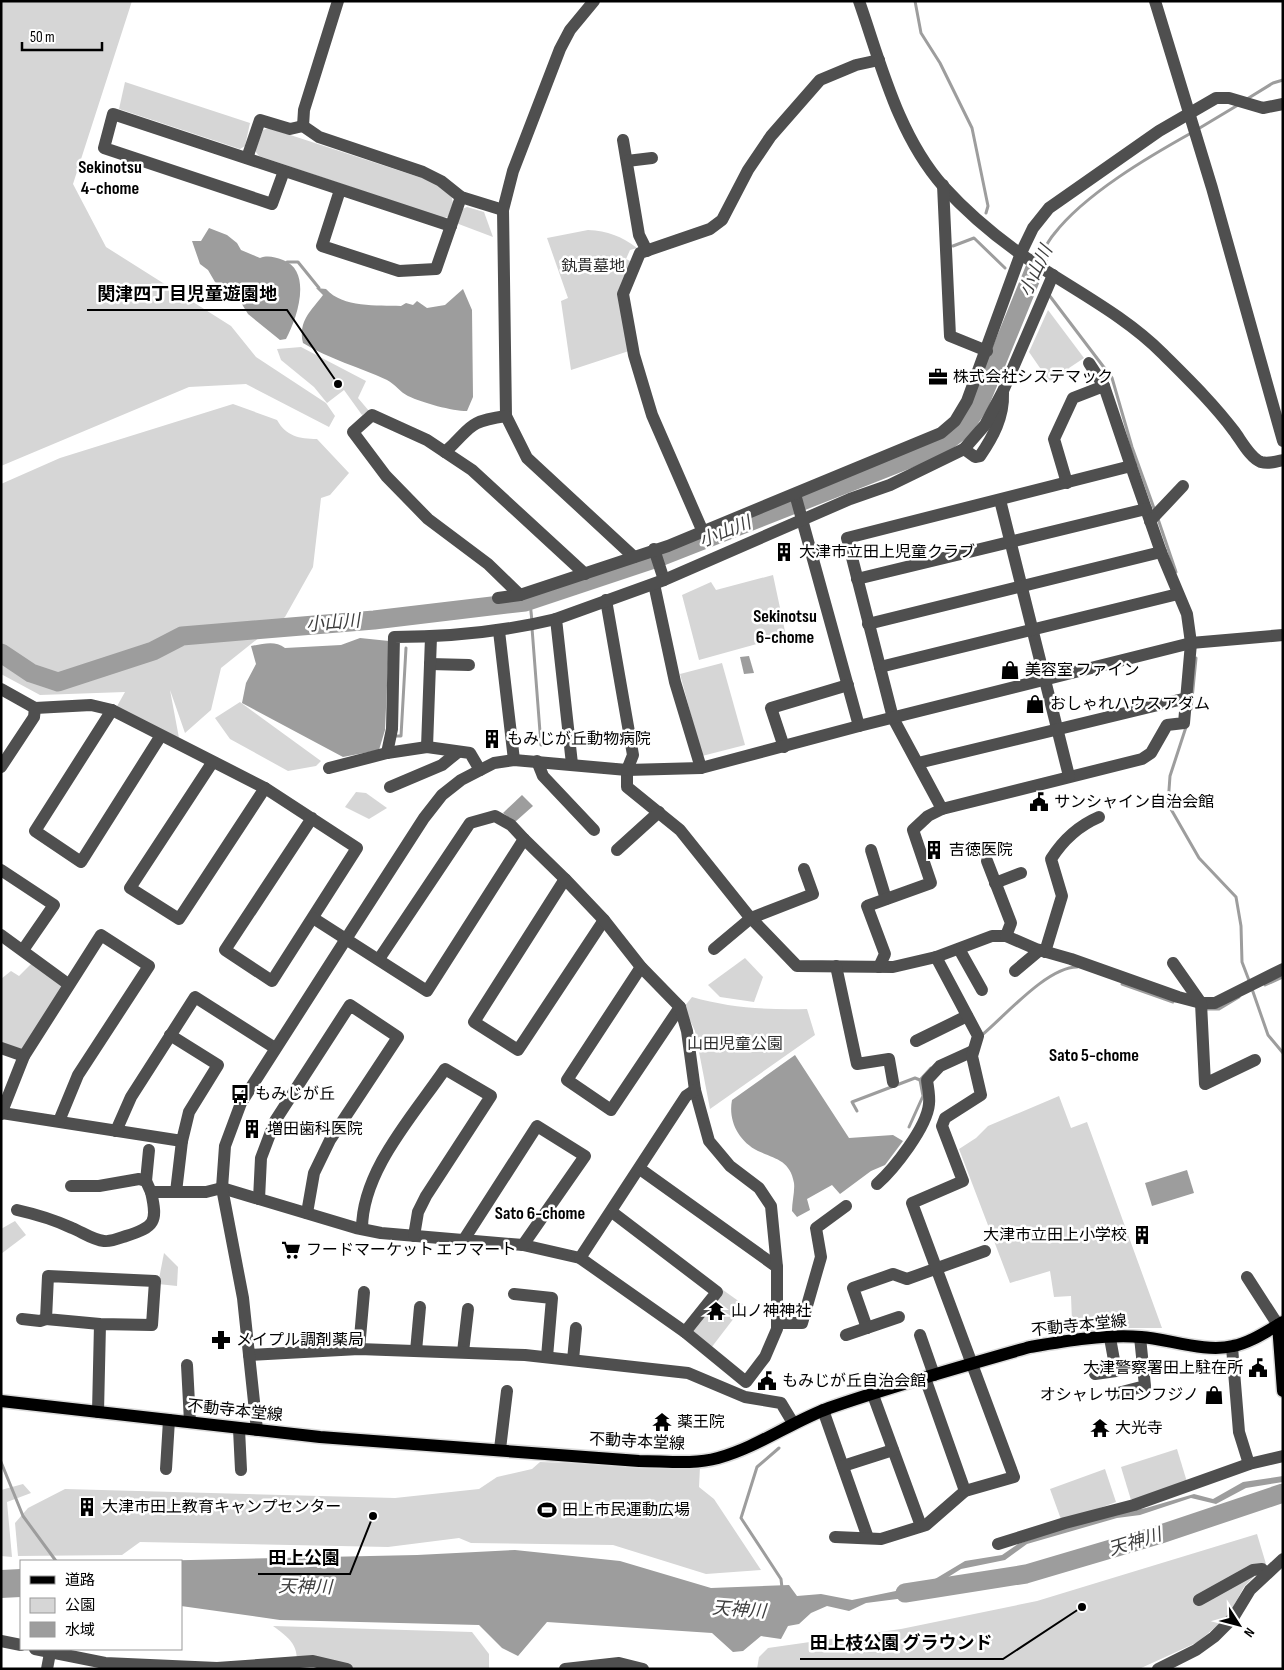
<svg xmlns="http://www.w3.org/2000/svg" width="1284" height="1670" viewBox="0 0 1284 1670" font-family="'Sofia Sans Condensed','Noto Sans JP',sans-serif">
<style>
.green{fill:#d6d6d6}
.water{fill:#9d9d9d}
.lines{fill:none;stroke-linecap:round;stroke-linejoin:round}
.stream{stroke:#9d9d9d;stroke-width:3}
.river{stroke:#9d9d9d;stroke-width:19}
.major-casing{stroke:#dbdbdb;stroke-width:15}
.minor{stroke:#4f4f4f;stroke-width:12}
.major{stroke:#000;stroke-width:12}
.labels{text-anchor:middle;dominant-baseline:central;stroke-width:5;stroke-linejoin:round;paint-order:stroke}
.park-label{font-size:16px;fill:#2d2d2d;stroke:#fff}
.poi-label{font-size:16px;fill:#000;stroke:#fff;text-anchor:start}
.street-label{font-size:16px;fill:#000;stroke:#fff}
.neighbourhood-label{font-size:18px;font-weight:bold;fill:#000;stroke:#fff}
.water-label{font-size:18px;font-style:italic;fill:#3e3e3e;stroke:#fff}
.leader{fill:none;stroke:#000;stroke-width:2}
.callout-dot{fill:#000;stroke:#fff;stroke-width:2}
.callout-label{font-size:18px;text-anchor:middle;font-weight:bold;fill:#000;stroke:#fff;stroke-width:5;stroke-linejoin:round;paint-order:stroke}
</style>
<rect width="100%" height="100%" fill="#fff"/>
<!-- green -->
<g class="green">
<polygon points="1,1 132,1 73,184 106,247 231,326 256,357 326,403 335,416 329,427 246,384 189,387 1,466"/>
<polygon points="125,82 250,123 245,146 240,149 119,109"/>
<polygon points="269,128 434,182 451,194 453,203 448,217 443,218 259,156 255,151 263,130"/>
<polygon points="467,207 484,212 493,237 456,223 460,210"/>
<path d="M588 230C608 231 621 236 637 248L630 250 626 259 630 261 631 267 621 291 632 350 571 370 561 301 568 298 547 238Z"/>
<polygon points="1048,310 1084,358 1069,368 1070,372 1049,381 1029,352"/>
<polygon points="301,347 366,381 358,398 369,411 362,415 344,390 327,403 314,387 281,360 277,349"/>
<path d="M233 404 277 420C286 436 299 439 317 439L349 473 330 495 321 498 313 567 285 617 221 668 211 710 185 733 170 690 179 738 116 708 125 692 40 695 1 674V484L60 458Z"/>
<polygon points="773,575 786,636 699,660 682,595 711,582 716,590"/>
<polygon points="722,663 745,745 702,756 680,674"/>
<polygon points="240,702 321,761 316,766 288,771 230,739 215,718"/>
<polygon points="356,792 366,793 387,808 369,819 345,807"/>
<polygon points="745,958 763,977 754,1002 720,997 708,985"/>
<polygon points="32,963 63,985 22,1050 1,1043 1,979 11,971 19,976"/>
<path d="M692 997C730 1008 768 1010 807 1009L815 1035 710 1109 695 1031 684 1007Z"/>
<polygon points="1059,1096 1071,1128 1087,1122 1162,1328 1124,1328 1087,1333 1083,1323 1072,1322 1071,1296 1054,1297 1050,1271 1010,1283 959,1149 976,1138 988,1126"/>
<polygon points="15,1221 26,1235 1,1254 1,1229"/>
<polygon points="164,1253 178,1267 177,1286 158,1284"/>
<polygon points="723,1290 744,1305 711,1348 692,1332"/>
<polygon points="1177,1449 1187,1482 1131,1500 1121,1467"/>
<polygon points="540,1462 700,1467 699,1487 714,1499 761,1570 706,1574 613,1545 471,1543 459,1538 388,1547 140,1542 122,1555 18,1556 15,1523 28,1508 65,1489 395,1498 479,1489 497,1477 532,1469"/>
<polygon points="1105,1469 1116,1502 1062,1522 1050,1489"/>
<polygon points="23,1484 31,1493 7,1502 12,1557 1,1556 1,1490"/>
<polygon points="1257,1534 1266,1564 1244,1587 1228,1616 1198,1642 1139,1669 757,1669 759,1657 768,1648 901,1629 1037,1601"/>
<path d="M273 1626 472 1632 489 1654V1669H357L310 1656 297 1660C297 1642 286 1636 273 1626Z"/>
</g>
<!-- water -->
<g class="water">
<path d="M209 228 227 235 237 243 241 250 260 258C268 255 274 257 283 260 313 271 297 319 286 339L280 340 248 314 240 301 231 298 215 282 208 270 200 264 192 241H201Z"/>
<path d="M316 288 326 289C343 308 377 305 401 306L406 303 413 305 417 301 427 308 445 305 463 289 472 310 473 397 467 411C452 411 423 403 408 396 400 392 395 384 387 380 359 367 329 359 303 343 298 321 311 311 323 295Z"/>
<path d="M360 638 389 641 385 730 379 750 343 757 242 703 246 683 256 664 251 646C263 644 275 640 285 648L341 645Z"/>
<polygon points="749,656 754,673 744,674 740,657"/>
<polygon points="522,795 533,806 515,822 503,813"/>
<path d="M795 1055 849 1138 893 1135 903 1141 885 1165 871 1171 840 1194 832 1185 807 1199 810 1210 797 1217 792 1211C792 1202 795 1191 794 1183 790 1160 775 1159 758 1151 738 1141 728 1120 732 1100Z"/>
<polygon points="1187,1170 1194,1193 1152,1206 1145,1183"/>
<polygon points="1283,1476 1283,1482 1246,1488 1216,1504 1191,1498 1140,1515 1117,1518 1027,1544 1005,1560 961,1569 926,1591 905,1598 866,1603 849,1611 827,1606 811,1613 799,1624 788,1626 781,1639 761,1636 743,1651 733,1652 712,1633 547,1622 518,1656 502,1648 479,1625 280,1620 181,1606 181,1561 147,1561 417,1555 515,1550 620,1561 711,1588 789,1585 797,1596 821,1594 852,1600 925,1585 965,1561 1002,1555 1018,1544 1096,1517 1146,1508 1194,1494 1213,1499 1243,1482"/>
<polygon points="21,1569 21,1597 1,1598 1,1570"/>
</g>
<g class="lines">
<!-- stream -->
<g class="stream">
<polyline points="915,1 921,33 940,63 972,128 988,206 986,213"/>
<polyline points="1247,99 1273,83 1283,80"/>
<polyline points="1198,129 1238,105"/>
<polyline points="953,246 974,238 1005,268"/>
<path d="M1038 261C1043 252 1047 242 1054 234 1085 194 1148 157 1193 132"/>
<polyline points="287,262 298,262 319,288"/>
<polyline points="1049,295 1112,378 1132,447 1155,511"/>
<polyline points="1158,519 1176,572"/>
<polyline points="530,601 532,622"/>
<polyline points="532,628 541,745"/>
<polyline points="1191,709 1196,658"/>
<polyline points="1186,727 1170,776 1168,804 1199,858 1236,897 1241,926 1242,962 1250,983"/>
<polyline points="394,736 401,736 406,648"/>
<polyline points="1122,984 1173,1002"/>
<polyline points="1265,985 1283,977"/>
<polyline points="1252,989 1268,1035 1283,1053"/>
<polyline points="1204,1009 1219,1009 1239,997"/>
<path d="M982 1035C1005 1016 1047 967 1077 967"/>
<polyline points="857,1111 852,1102 915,1078 920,1080"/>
<polyline points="909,1127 923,1096 920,1080 931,1068"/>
<polyline points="779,1448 757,1467 741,1518 781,1579 782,1588"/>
<polyline points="1,1462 23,1516 56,1561"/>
</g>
<!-- river -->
<g class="river">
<polyline points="1,653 31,673 58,682 153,651 182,636 374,620 525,602 660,557 939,447 963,429 979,405 1038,261"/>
<polyline points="905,1593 1026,1574 1158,1535 1283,1493"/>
</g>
<!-- major casing -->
<g class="major-casing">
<g id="major">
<polyline points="1283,1322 1278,1325 1283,1391"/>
<path d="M1 1401 320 1437 639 1461C665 1461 693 1465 718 1458 758 1447 791 1422 829 1408 895 1385 963 1366 1030 1347 1065 1341 1105 1334 1141 1337 1168 1339 1206 1353 1233 1346 1249 1343 1264 1333 1278 1325"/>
</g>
</g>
<!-- minor -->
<g class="minor">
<polyline points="338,1 304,110 303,126 319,137 423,172 441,181 461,197 503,210"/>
<polyline points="594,1 570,30 560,49 513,171 503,210 506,416 527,458 634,557"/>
<path d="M859 1C881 64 898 135 943 186 973 219 1011 249 1048 272 1087 297 1129 320 1162 353 1187 378 1212 402 1234 431 1241 440 1250 458 1261 462 1268 464 1275 462 1283 460"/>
<polyline points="1155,1 1212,188 1283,441"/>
<polyline points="623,140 639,235 647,251"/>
<polyline points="247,158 260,120 290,129 303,126"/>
<polyline points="627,161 652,158"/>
<polyline points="284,171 272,204 104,148 113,114 451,226"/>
<polyline points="943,185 950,336 987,351"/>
<polyline points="340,190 322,246 399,271 436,269 461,197"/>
<polyline points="1089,363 1104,386"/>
<path d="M964 449 975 457 980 456C993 437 1004 417 1003 393"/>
<path d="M445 452C473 427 465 422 506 416"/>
<polygon points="1131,466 1161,552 1187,614 1191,643 1184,723 1167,725 1151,753 1142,759 942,809 893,718 847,538"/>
<polyline points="1067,483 1054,439 1073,398 1104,386 1131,466"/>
<polyline points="795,494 859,726"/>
<polyline points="1000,500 1069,776"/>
<polyline points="1150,521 1183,486"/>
<polyline points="703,532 652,415 634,355 623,294 640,253 710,229 722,220 748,170 771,136 820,80 856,65 879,60"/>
<polyline points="654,549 664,580"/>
<polyline points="857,579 1146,509"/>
<polyline points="654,584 675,682 701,768"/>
<polyline points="520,595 488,564 428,519 386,476 353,432 372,415 427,440 472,470 585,574"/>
<polyline points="498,598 520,595 668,546 941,433 955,421 967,401 1021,253 1033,228 1049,208 1159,131 1216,98 1229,98 1263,108 1283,104"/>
<polyline points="606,600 633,755 627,770 627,787 680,830 748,915 797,966 893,967 936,957 992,936 1006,936 1036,949 1071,959 1178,997 1201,1003 1215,1003 1283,969"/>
<polyline points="868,624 1161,552"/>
<polyline points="499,631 514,760"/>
<polyline points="430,664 469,665"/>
<polyline points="880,667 1178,594"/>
<polyline points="1,689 35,708"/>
<polyline points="112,710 35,831 81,862 160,737"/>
<polyline points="427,747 431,637"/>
<polyline points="784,747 771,708 848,685"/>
<path d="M387 753 392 729 394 637C449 637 502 632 556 619"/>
<polyline points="537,761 543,776 594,830"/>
<polyline points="212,763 130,888 179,919 265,788"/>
<polyline points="918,763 1187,698"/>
<polyline points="572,764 556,619 664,580 850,499 890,485 964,449 985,425 1003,391 1053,275"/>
<polyline points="1,767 34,717 35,708 91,705 112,710 265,788 357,848 272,981 225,950 312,818"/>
<polyline points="329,768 387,753 427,747 470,753 480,770"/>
<polyline points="390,787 442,765 458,752"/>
<polyline points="617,850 659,812"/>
<polyline points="871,850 886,899"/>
<polyline points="987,861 1011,923 1006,936"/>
<polyline points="1,870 54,905 23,950"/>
<polyline points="565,879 474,1022 518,1050 604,920"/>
<polyline points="995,883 1021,873"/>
<polyline points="1,935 68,984"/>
<polyline points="714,949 751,918 813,894 804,869"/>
<polyline points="959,949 982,990"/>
<path d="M1045 952 1062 896 1051 859C1063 840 1078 826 1099 817"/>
<polyline points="379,959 470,823 495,816 511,825 524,839"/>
<polyline points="1173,963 1201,1003 1205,1084 1255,1060"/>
<polyline points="836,966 857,1064 889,1059 893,1082"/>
<polyline points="641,967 567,1080 611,1110 680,1007"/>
<polyline points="879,967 885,954 867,906 931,883 913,830 928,816 942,809"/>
<polyline points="1015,971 1040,950"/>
<polyline points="916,1041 967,1016"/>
<polyline points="1,1048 24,1056"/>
<polyline points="2,1113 182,1141 189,1112 218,1065 170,1035"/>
<polyline points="1,1114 24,1056 101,935 149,966 78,1075 59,1121"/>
<polyline points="116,1131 131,1097 195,997 275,1048"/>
<polyline points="640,1169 777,1267"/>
<polyline points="146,1181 149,1150"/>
<path d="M877 1184C894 1169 927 1127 929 1104 930 1096 928 1088 927 1080L940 1066 973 1051"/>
<polyline points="71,1186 99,1186 139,1179 146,1181 151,1192"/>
<polyline points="176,1192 182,1141"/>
<polyline points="259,1199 261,1158 275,1121 350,1005 398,1037 330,1140 314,1173 307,1213"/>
<path d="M17 1210C35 1214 55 1220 72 1228 82 1232 93 1240 104 1241 111 1242 120 1238 126 1236 155 1227 158 1222 151 1192H206L222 1188 356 1228 381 1233 523 1245 580 1258 685 1332 746 1382 765 1357 777 1329V1267L771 1206 759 1188 730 1166 709 1141 695 1090 687 1031 680 1007 641 967 604 920 565 879 524 839 427 991 313 918"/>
<polyline points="612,1212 717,1292 685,1332"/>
<path d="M362 1229C362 1171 413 1116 445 1069L491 1096 426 1196 418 1212 414 1236"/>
<polyline points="463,1241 537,1126 585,1156 523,1245"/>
<polyline points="580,1258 686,1096 695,1090"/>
<polyline points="1247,1277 1278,1325"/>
<polyline points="514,1294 552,1298 547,1357"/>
<polyline points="22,1319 40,1321 46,1319"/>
<polyline points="777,1323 802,1323 821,1257 816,1228 846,1206"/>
<polyline points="867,1328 853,1288 893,1274 907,1279 985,1251"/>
<polyline points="846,1335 899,1317"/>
<polyline points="920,1335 934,1375"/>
<polyline points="1232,1347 1239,1432 1249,1464"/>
<polyline points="359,1349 364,1292"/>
<polyline points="416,1351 420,1307"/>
<polyline points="463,1352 468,1309"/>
<polyline points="249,1355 359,1349 525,1355 688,1373 745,1397 781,1403 793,1423"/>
<polyline points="573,1360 576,1328"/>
<polyline points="187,1365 190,1422"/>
<polyline points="1095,1374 1116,1371 1110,1338"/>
<polyline points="925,1378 965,1491"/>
<polyline points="1114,1394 1145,1386 1140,1337"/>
<polyline points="873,1395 921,1526"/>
<polyline points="823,1410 868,1538"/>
<polyline points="98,1412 100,1324 152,1325 155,1281 48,1276 46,1319 100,1324"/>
<polyline points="239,1429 241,1470"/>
<polyline points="257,1430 243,1298 222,1188 225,1146 241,1103 346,939 424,818 442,795 461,780 494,763 514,760 627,770 701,768 859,726 1191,643 1283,635"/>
<polyline points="500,1449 507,1391"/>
<polyline points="843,1466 893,1450"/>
<polyline points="166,1469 169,1420"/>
<polyline points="835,1537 881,1539 926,1525 965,1491 1014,1477 912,1203 963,1181 942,1126 945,1118 981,1095 972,1056 978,1036 936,957"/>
<polyline points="998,1544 1065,1523 1134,1505 1249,1464 1283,1456"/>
<polyline points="1199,1600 1253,1570 1262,1569 1266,1574"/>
<polyline points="1,1641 21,1645"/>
<polyline points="35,1649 105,1663 217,1668 313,1661 347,1669"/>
<polyline points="47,1669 50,1653"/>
<polyline points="565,1669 619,1663 643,1669"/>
<polyline points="1158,1669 1196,1650 1214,1637 1233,1618 1250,1590 1283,1559"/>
</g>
<!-- major -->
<use href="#major" class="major"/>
</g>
<!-- icons -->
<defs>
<g id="office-bare" transform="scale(1.5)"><path d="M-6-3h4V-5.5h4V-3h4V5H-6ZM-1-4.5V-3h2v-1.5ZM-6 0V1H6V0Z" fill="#000" stroke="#fff" stroke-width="2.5" paint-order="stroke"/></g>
<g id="building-bare" transform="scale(1.5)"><path d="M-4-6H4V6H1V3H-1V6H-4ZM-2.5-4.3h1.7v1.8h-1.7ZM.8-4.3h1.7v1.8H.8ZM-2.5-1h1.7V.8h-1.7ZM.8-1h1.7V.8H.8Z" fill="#000" stroke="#fff" stroke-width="2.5" paint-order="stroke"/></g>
<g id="shop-bare" transform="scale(1.5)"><path d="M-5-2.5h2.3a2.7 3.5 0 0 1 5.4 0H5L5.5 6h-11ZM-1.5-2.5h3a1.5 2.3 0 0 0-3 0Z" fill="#000" stroke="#fff" stroke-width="2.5" paint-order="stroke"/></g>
<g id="civic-bare" transform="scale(1.5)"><path d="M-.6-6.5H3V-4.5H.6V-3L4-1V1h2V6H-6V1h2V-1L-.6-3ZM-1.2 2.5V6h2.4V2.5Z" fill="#000" stroke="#fff" stroke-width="2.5" paint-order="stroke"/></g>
<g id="bus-bare" transform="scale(1.5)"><path d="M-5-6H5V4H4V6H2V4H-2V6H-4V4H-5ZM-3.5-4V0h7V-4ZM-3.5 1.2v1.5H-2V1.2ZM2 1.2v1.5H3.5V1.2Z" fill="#000" stroke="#fff" stroke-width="2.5" paint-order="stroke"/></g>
<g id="supermarket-bare" transform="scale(1.5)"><path d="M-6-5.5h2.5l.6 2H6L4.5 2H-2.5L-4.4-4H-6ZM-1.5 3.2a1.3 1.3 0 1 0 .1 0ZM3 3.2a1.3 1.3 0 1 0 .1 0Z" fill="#000" stroke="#fff" stroke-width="2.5" paint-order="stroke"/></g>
<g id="temple-bare" transform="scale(1.5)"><path d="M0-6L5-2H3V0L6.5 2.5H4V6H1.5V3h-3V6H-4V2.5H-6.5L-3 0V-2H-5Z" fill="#000" stroke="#fff" stroke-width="2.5" paint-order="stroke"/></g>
<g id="pharmacy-bare" transform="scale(1.5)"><path d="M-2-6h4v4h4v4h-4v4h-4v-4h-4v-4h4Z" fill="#000" stroke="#fff" stroke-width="2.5" paint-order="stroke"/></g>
<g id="stadium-bare" transform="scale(1.5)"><path d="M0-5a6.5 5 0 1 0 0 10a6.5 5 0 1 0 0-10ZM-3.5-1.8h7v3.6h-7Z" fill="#000" stroke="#fff" stroke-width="2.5" paint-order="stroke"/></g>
</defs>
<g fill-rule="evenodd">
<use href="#office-bare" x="938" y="377"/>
<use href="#building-bare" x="784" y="552"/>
<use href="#shop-bare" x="1010" y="670"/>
<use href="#shop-bare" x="1035" y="704"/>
<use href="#building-bare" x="492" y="739"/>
<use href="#civic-bare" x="1039" y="802"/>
<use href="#building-bare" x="934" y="850"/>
<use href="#bus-bare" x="240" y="1094"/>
<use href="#building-bare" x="252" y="1129"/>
<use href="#building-bare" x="1142" y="1235"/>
<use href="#supermarket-bare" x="291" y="1250"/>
<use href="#temple-bare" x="716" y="1311"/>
<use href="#pharmacy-bare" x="221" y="1340"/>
<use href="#civic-bare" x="1258" y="1368"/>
<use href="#civic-bare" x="767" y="1381"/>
<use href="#shop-bare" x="1214" y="1395"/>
<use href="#temple-bare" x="662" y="1422"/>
<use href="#temple-bare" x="1100" y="1428"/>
<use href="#building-bare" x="87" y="1507"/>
<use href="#stadium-bare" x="547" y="1510"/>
</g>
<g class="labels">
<!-- park labels -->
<g class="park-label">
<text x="593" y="266">釻貴墓地</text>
<text x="735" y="1044">山田児童公園</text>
</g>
<!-- poi labels -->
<g class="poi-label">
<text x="953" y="377">株式会社システマック</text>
<text x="799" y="552">大津市立田上児童クラブ</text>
<text x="1025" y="670">美容室 ファイン</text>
<text x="1050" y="704">おしゃれハウスアダム</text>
<text x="507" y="739">もみじが丘動物病院</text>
<text x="1054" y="802">サンシャイン自治会館</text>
<text x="949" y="850">吉徳医院</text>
<text x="255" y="1094">もみじが丘</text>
<text x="267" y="1129">増田歯科医院</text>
<text x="1127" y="1235" text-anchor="end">大津市立田上小学校</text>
<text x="306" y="1250">フードマーケット エフマート</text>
<text x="731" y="1311">山ノ神神社</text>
<text x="236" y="1340">メイプル調剤薬局</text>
<text x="1243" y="1368" text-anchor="end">大津警察署田上駐在所</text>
<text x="782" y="1381">もみじが丘自治会館</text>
<text x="1199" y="1395" text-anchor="end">オシャレサロンフジノ</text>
<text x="677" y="1422">薬王院</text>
<text x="1115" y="1428">大光寺</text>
<text x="102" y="1507">大津市田上教育キャンプセンター</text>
<text x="562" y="1510">田上市民運動広場</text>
</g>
<!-- street labels -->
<g class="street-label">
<text transform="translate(1079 1326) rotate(-6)">不動寺本堂線</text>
<text transform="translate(235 1411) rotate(6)">不動寺本堂線</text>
<text transform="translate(637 1442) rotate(3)">不動寺本堂線</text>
</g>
<!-- neighbourhood labels -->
<g class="neighbourhood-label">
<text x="110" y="167">Sekinotsu<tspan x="110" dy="21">4-chome</tspan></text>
<text x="785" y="616">Sekinotsu<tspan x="785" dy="21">6-chome</tspan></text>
<text x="1094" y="1055">Sato 5-chome</text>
<text x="540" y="1213">Sato 6-chome</text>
</g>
<!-- water labels -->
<g class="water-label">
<text transform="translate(1036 271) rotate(-65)">小山川</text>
<text transform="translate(725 532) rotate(-22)">小山川</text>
<text transform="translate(333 623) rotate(-5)">小山川</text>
<text transform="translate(1135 1542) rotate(-17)">天神川</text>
<text transform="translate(305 1587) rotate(1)">天神川</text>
<text transform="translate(739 1610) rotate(4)">天神川</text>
</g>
</g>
<!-- callouts -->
<path class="leader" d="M338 384L287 310H87M373 1516L350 1574H258M1082 1607L1003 1659H800"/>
<g class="callout-dot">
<circle cx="338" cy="384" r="5"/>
<circle cx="373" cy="1516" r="5"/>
<circle cx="1082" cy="1607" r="5"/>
</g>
<g class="callout-label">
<text x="187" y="300">関津四丁目児童遊園地</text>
<text x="304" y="1564">田上公園</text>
<text x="901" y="1649">田上枝公園 グラウンド</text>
</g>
<!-- border -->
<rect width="1284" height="1670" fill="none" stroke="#000000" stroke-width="5"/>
<!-- legend -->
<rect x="20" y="1560" width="162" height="90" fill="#ffffff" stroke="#999999"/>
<rect x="30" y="1576" width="25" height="8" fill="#000000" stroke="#999999"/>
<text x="65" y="1585" font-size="15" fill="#000000">道路</text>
<rect x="30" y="1598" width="25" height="15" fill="#d6d6d6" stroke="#999999"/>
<text x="65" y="1610" font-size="15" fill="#000000">公園</text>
<rect x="30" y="1622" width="25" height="15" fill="#9d9d9d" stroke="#999999"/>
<text x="65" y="1635" font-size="15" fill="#000000">水域</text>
<!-- north arrow -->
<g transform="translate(1239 1625) rotate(126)" stroke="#ffffff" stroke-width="4" paint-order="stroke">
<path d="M0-4L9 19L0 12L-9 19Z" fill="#000000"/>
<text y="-8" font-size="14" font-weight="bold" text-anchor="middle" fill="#000000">N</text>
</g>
<!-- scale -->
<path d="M22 42v8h80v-8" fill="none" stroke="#000000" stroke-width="2.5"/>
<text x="30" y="42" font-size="15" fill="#000000" stroke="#ffffff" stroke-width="4" paint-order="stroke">50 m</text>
</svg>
